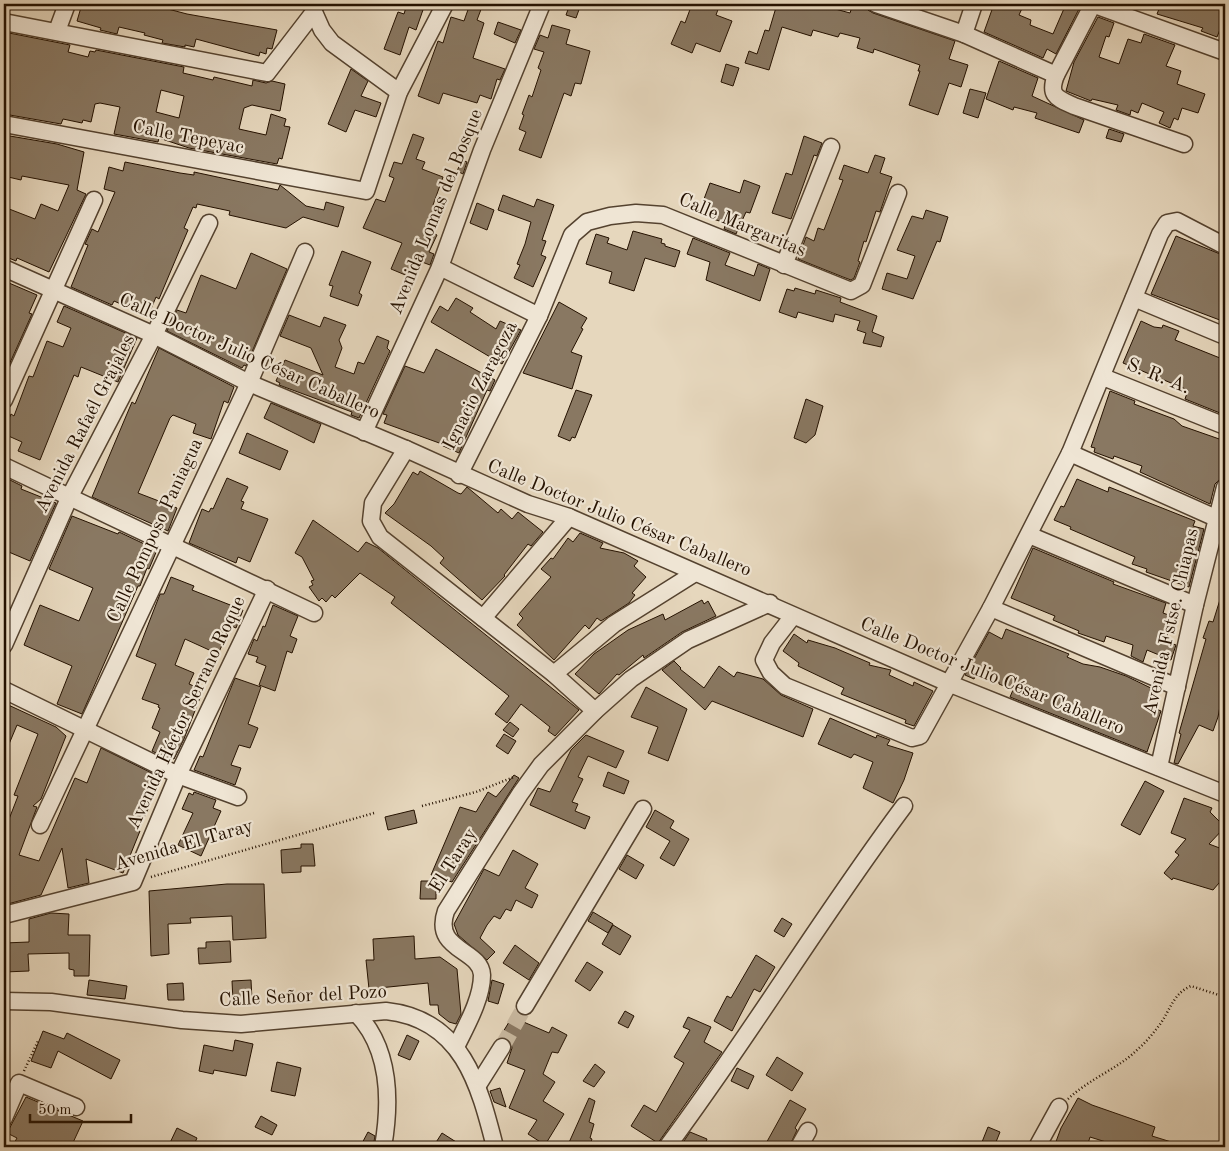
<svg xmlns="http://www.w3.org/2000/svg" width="1229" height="1151" viewBox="0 0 1229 1151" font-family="'Old Standard TT',serif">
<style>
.building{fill:#897862;stroke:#241100;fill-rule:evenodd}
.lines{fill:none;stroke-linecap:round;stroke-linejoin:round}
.minor-tunnel{stroke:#c9b9a1;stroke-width:16;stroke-dasharray:16 8;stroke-linecap:butt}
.minor-casing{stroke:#54422f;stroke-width:19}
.path{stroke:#241100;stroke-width:2.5;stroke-dasharray:1 2.5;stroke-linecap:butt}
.minor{stroke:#efe5d4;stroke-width:16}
.labels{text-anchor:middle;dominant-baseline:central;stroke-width:4.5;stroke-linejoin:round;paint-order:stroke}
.street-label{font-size:19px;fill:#241100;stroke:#efe5d4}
</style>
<rect width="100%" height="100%" fill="#e6d7bd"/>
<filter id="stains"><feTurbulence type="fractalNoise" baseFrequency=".004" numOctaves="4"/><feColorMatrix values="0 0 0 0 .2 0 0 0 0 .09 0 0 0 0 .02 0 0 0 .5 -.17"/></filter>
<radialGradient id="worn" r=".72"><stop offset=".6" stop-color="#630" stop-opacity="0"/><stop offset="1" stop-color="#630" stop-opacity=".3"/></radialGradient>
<!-- building -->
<g class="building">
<polygon points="82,4 149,4 187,14 277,30 272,49 267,48 266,54 260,52 259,56 196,39 194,47 185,45 185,47 162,43 163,40 144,35 145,33 119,27 117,34 100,30 101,28 77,21"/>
<polygon points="407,4 425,4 416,30 409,27 400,55 384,49 398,12 404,14"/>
<polygon points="470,4 483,4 477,20 484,23 473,58 505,69 500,80 497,79 491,99 480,95 477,103 443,93 439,104 418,96 438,41 443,43 451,17 464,21"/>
<polygon points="570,4 581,4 576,18 566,15"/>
<polygon points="692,4 720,4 716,15 732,21 720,52 696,43 692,53 671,44 681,21 685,23"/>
<polygon points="777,4 829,4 828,7 850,13 853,4 866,4 868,10 873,13 955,41 949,59 968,65 961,87 949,83 938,115 909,105 920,71 918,71 920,65 874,49 873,53 857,48 860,38 840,33 838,37 813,30 811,36 782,27 769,70 745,63 749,51 757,54 765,30 769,31"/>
<polygon points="994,4 1024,4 1019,15 1031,20 1030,25 1053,34 1066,4 1080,7 1056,54 1047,49 1043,58 984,32"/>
<polygon points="1161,4 1225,4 1225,17 1217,37 1201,31 1203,28 1157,14"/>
<polygon points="1098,17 1114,23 1109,37 1106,36 1099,57 1119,64 1128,39 1141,43 1144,34 1175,45 1166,66 1181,71 1177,84 1205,94 1198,113 1182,108 1178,120 1174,118 1170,128 1159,123 1164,112 1142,103 1138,113 1131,110 1130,115 1116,110 1118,105 1092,99 1091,101 1066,91 1074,62"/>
<polygon points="498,22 521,30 515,43 494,34"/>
<polygon points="552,25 570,30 566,44 590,51 581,84 575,83 571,96 564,93 541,158 519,150 526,132 519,129 524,115 522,114 529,95 532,97 541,70 538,68 544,52 534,49 540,35 548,38"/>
<path d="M4 32 70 45 68 52 88 57 90 51 95 52 96 50 184 67 183 73 213 80 214 77 252 86 253 80 266 83 272 81 285 84 280 111 252 105 244 108 239 129 266 135 271 114 286 119 284 126 290 127 282 159 279 158 277 164 189 148 159 138 158 142 114 134 120 107 100 103 95 104 91 122 83 120 82 123 63 119 61 124 4 114ZM161 90 184 96 179 118 156 112Z"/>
<polygon points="999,61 1038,78 1032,96 1084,120 1079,133 1035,118 1037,113 1014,107 1013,110 986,99"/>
<polygon points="726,64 739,68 733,86 721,82"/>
<polygon points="351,69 368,81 361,96 381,103 376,117 355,110 346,132 328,124"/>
<polygon points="970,89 986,93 978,118 963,113"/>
<polygon points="1109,129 1124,134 1121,142 1106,138"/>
<polygon points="413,134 424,138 416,159 425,162 422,169 443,177 433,205 442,209 433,233 437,235 429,252 434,254 430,265 422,262 415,279 391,269 402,243 363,228 376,199 385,202 394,178 389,176 394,162 402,164"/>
<polygon points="4,135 57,144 84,152 77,190 86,194 49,272 17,258 16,261 4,256 4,207 35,219 41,204 58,211 69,185 22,176 21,180 4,176"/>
<polygon points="804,136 822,143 817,156 814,155 791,219 772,213 786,173 792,175"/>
<polygon points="875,155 885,158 880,173 892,177 880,212 876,211 866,242 864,241 858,261 860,262 854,278 851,280 843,277 798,259 806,237 814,241 818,228 824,230 843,180 839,179 844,165 868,173"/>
<polygon points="462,160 467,162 463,174 457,171"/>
<polygon points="125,162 180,173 194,175 194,172 278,190 280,185 306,206 324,210 326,202 344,207 338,227 303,217 286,228 229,215 230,211 197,204 196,208 193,207 184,228 188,230 159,299 156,297 148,316 114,301 112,305 71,287 88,245 85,244 92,229 98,232 115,192 104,189 109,167 123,171"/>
<polygon points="744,180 760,186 750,213 746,212 736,234 724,229 726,223 713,219 715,212 701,207 710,183 740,193"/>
<polygon points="503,195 534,207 537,199 554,205 542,240 546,241 541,255 546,257 533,287 514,278 520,265 517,264 525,244 531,222 498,210"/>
<polygon points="477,203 494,210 487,230 470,223"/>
<polygon points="926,210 948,217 940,242 937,241 913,299 882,289 887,273 907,279 915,256 897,250 912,216 923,219"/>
<polygon points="633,231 662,239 661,243 665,244 665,246 680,251 675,267 645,258 634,291 609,283 612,272 586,264 596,234 609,238 607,243 627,250"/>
<polygon points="1176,236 1225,256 1225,322 1151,294"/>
<polygon points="693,238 730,253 725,265 754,276 758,264 770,269 760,301 706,280 710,262 687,254"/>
<polygon points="342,251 371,262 359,293 362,295 358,306 330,296 333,286 329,285"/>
<polygon points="251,253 287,269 246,366 244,365 242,368 167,331 177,310 186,313 201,275 236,289"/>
<polygon points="9,283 37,295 29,313 32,314 4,376 4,295"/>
<polygon points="795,288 815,294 816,290 841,298 840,302 877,316 872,332 884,337 881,347 863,343 866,333 857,330 860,321 835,314 833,322 798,312 796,318 779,312 787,289 794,291"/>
<polygon points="456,298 473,308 470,312 496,329 500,321 521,330 502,364 431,322 440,306 448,311"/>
<polygon points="559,302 587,318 581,328 583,329 571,352 582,356 572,389 523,373"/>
<polygon points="64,306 137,338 118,382 81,367 78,377 74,375 40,460 18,451 22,442 4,434 4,431 11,414 14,416 29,376 33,377 47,341 63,347 71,328 57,322"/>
<polygon points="289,315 320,327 324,317 346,325 339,340 342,348 335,367 354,374 358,362 364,364 377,336 389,341 387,348 390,351 359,418 351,415 352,412 279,385 280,383 276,381 285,360 323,375 311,348 280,336"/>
<polygon points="1141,321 1154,327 1162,328 1163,325 1179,331 1175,340 1225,360 1225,415 1185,399 1188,390 1123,363"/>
<polygon points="159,348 234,387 228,403 224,401 211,439 193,433 196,424 173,415 170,418 138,493 177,508 168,531 92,497 132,402 135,404"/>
<polygon points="436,349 495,380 490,391 487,390 459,453 441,445 442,444 384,423 387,415 383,414 405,366 424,373"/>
<polygon points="576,390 592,395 575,438 572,437 570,441 558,436"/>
<polygon points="1110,391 1135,401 1134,404 1174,419 1182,426 1225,441 1225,468 1222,477 1215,484 1210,504 1140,472 1142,466 1114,456 1113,459 1094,452 1095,448 1091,447"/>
<polygon points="806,399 823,406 815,435 806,443 794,438"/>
<polygon points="271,403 321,424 314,443 264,418"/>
<polygon points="247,433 288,451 280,470 239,453"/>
<polygon points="420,471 458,493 461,494 467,487 498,513 501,509 512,519 518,512 543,532 531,546 528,544 504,575 505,576 482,600 440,563 444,558 431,546 385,513 394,504 413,472 418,475"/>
<polygon points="4,477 22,486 21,489 56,503 30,561 4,550"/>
<polygon points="227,478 248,487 241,501 244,502 241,509 268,519 250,562 238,557 236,563 189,543 202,509 209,512 211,508 213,509"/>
<polygon points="1077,479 1108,492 1109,487 1195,521 1193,526 1204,529 1189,587 1146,572 1147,569 1132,564 1135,557 1070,529 1071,527 1054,520 1061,506 1064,507"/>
<polygon points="72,516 118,534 119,532 157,550 149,569 147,568 140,586 138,586 82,714 57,704 72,666 24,645 40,605 79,621 93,588 49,569"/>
<polygon points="313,520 358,552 366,542 378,548 579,710 555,736 548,731 550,727 521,704 507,723 495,714 509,696 391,603 395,597 360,573 335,598 332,595 326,602 322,598 319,601 309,587 313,585 311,581 314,580 302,557 295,553"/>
<polygon points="580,533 603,543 600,548 624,553 638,561 634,566 646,577 632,593 635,595 629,603 601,621 597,618 589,629 585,625 554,660 517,625 523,618 519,614 551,577 541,569 551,558 553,559 568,538 573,542"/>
<polygon points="1033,548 1114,582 1113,584 1166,603 1163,613 1174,617 1165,641 1176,645 1171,660 1147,650 1143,662 1131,656 1133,645 1106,636 1104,642 1078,633 1079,631 1053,620 1055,616 1011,598"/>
<polygon points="171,577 194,586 192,590 243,610 236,628 231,626 218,654 185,639 175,665 194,673 189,684 203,690 184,739 174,759 171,758 170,760 152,751 160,732 152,728 160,708 158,707 159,705 142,699 156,664 136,656 160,594 164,594"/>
<polygon points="1223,590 1225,590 1225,680 1218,717 1213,731 1199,725 1178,764 1174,763 1181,734 1179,733 1206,639 1203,638 1209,621 1213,622"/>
<polygon points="702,600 704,604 708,601 716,616 682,632 644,658 643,655 619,675 617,674 599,694 575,674 594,654 628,630 663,614 665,620"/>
<polygon points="273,605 298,616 290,636 297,639 292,653 287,651 275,691 259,685 266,666 256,662 258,657 248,654 254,639 257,641 263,626 265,627"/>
<polygon points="1006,629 1069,654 1067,657 1083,664 1100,667 1126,676 1155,690 1149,706 1161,711 1147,752 1010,697 1013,690 999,684 999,682 977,673 974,679 965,675 989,632 1002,639"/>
<polygon points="794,634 807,643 808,640 835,648 870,663 869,665 891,670 889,675 913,686 914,682 933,691 914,726 905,723 906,720 841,694 844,688 798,666 799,663 783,651"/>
<polygon points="674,661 681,668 680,669 704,688 719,666 734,677 737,672 763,679 781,695 813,709 803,737 712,701 705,710 662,670"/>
<polygon points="235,678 261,687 248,724 258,728 250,748 239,745 231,765 241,768 235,785 194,770 200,756 203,757"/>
<polygon points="646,687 687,709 668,761 648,753 658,727 631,717"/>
<polygon points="4,703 56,727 66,736 41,799 33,806 37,807 19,855 39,861 75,778 87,783 101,748 162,778 138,831 140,831 123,873 86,859 89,883 68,888 62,848 41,895 4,905 4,832 18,796 14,795 38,734 17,725 4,756"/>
<polygon points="830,718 876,738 877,735 890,740 887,745 913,753 904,780 893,803 863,788 873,762 854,754 851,758 818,744"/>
<polygon points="510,722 519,729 513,737 503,730"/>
<polygon points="504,734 516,741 508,754 496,746"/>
<polygon points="586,735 624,751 616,768 588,756 578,777 583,779 572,802 578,804 575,811 590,817 585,829 530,805 538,788 550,792 571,750"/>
<polygon points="608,772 629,781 624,794 603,786"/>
<polygon points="514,775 519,778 517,781 452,882 431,875 460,807 476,812 488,792 496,797"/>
<polygon points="1145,781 1164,791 1140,835 1121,825"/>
<polygon points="194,792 216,800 213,808 221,811 201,856 178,845 193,813 182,809 189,793 193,795"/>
<polygon points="1184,798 1212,808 1210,812 1225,827 1209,844 1225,850 1225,876 1213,890 1173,878 1172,880 1164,873 1179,855 1175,852 1186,839 1171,833"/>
<polygon points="414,810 417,823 388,830 385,817"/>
<polygon points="655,810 674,821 670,828 689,839 674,866 660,858 670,841 646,827"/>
<polygon points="301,844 313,844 315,866 301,866 301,872 282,873 281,850 301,848"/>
<polygon points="513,850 538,864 525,888 538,895 532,908 516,900 511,911 506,909 500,919 494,916 487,925 480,938 495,952 487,960 458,935 454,924 484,869 499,876"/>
<polygon points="627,855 644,865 636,879 619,869"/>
<polygon points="421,881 436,881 436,899 420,899"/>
<polygon points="227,884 264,884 266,938 233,940 232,916 190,918 191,923 168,924 169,954 151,956 149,891"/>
<polygon points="593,912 613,924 608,933 588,921"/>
<polygon points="51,913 69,914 68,935 90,935 89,976 74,976 74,970 69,969 69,953 28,954 29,971 4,972 4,943 29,942 29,919"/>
<polygon points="782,918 792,924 784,937 774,931"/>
<polygon points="613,925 631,936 620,955 602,944"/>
<polygon points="414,936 415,959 440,957 457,969 461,1014 456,1024 449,1022 439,1014 438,1005 430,1005 428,983 369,989 366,960 374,960 373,939"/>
<polygon points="230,941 231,962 199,964 198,948 206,948 206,942"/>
<polygon points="515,945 539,963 529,980 503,963"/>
<polygon points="756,955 775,967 760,992 754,989 732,1031 714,1021 727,996 731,998"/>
<polygon points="587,962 603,972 590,991 575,981"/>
<polygon points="89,980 127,986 125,999 87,995"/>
<polygon points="251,980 252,1000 233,1001 232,981"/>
<polygon points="492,980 504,984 498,1004 488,1001"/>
<polygon points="183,983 184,1000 168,1000 167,984"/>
<polygon points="625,1011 634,1016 628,1028 618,1023"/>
<polygon points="512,1017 549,1033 552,1027 567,1035 558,1053 552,1052 543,1074 555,1082 543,1101 564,1114 545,1145 528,1134 537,1120 509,1108 525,1070 507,1063 512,1048 511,1043 507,1038 500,1037"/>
<polygon points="688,1017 711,1027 704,1042 722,1052 658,1143 631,1126 644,1105 656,1112 684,1063 674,1057 690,1030 683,1027"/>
<polygon points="43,1031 64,1039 67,1033 120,1060 111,1079 58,1051 51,1068 31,1061"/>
<polygon points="407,1035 419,1041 410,1060 398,1055"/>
<polygon points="235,1040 253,1044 246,1076 214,1070 213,1074 199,1071 204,1045 233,1051"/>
<polygon points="777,1057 803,1073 792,1091 766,1075"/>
<polygon points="277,1062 301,1068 295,1096 271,1091"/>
<polygon points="595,1064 605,1072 594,1087 583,1081"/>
<polygon points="737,1068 754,1076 748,1089 731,1081"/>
<polygon points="500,1088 506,1107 494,1102 490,1091"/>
<polygon points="26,1097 83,1121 71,1147 12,1147 17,1138 7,1133"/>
<polygon points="589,1098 595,1101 589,1122 594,1124 590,1138 592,1139 589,1147 567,1147"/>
<polygon points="1078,1098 1092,1105 1155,1127 1152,1136 1181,1145 1181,1147 1122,1147 1090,1137 1087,1147 1054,1147 1061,1128"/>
<polygon points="790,1100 806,1109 795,1128 797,1130 789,1147 764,1147"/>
<polygon points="261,1116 277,1125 272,1135 255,1127"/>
<polygon points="988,1127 1000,1132 994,1147 980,1147"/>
<polygon points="177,1128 197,1138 193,1147 168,1147"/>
<polygon points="368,1132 375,1136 373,1147 360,1147"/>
<polygon points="690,1132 707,1139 704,1147 680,1147"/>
<polygon points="442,1133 464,1147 433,1147"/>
</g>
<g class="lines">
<!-- minor-tunnel -->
<polyline class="minor-tunnel" points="502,1047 525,1006"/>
<!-- minor casing -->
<g class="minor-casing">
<g id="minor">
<polyline points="876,4 964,34 1056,75"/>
<polyline points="1092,4 1225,52"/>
<path d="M1093 4 1056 75C1048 96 1057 98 1074 106L1184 144"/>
<polyline points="314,12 322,30 332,43 399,92"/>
<polyline points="4,22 267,73 314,12 312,4"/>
<polyline points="57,31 67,4"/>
<polyline points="964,34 974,4"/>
<polyline points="4,124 366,191 399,92 445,4"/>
<polyline points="784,265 831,147"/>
<polyline points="440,267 539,316"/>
<polyline points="4,268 154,335 249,383 406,449 528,504 569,517 948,683 1225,794"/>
<polyline points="1134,298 1225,336"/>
<polyline points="1103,377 1225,426"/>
<polyline points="4,400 94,200"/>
<polyline points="364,432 440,267 482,150 542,4"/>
<polyline points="406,449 373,503 371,521 380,537 554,674 595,711"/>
<polyline points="1070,453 1218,519"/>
<polyline points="4,466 314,613"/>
<polyline points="459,475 539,316 572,235 587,222 610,216 636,213 663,215 851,291 862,285 898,193"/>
<polyline points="1029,535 1195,605"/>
<polyline points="991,608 1177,687"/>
<polyline points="793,616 772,643 764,660 771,673 785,686 912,738 920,736 991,608 1070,453 1160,234 1167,223 1177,221 1225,246"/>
<polyline points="483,618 569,517"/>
<polyline points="4,645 70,496 154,335 209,223"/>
<polyline points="554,674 614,624 695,573"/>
<polyline points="4,690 178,775 238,797"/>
<polyline points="1159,767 1195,605 1225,487"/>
<polyline points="40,825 249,383 305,252"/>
<polyline points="4,915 133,882 178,775 267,589"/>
<path d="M4 1001 51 1002 182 1020 241 1024 386 1011C462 1019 479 1084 495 1147"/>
<polyline points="525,1006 643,809"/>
<path d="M356 1013C391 1049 391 1101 383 1147"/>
<path d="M456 1047C466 1026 482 999 482 975 481 949 432 951 446 911L520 794 541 765 595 711 631 679 688 640 770 603"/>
<polyline points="478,1085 502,1047"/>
<polyline points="4,1118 19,1083 76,1107"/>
<path d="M667 1147C750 1036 821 917 904 806"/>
<polyline points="799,1147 808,1131"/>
<polyline points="1037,1147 1059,1107"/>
</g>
</g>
<!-- path -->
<g class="path">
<polyline points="422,806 476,792 514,777"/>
<polyline points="151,877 374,813"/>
<polyline points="24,1071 38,1041"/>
<path d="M1068 1099C1089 1079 1119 1068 1137 1050 1145 1043 1152 1035 1158 1027 1170 1012 1172 994 1191 986L1225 997"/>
</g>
<!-- minor -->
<use href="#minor" class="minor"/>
</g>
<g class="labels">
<!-- street labels -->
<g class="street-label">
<text transform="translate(188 138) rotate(11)">Calle Tepeyac</text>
<text transform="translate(437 212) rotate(-68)">Avenida Lomas del Bosque</text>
<text transform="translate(742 226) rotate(23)">Calle Margaritas</text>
<text transform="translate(249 357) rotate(24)">Calle Doctor Julio César Caballero</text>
<text transform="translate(1158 377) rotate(22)">S. R. A.</text>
<text transform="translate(481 386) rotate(-63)">Ignacio Zaragoza</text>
<text transform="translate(86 424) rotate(-63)">Avenida Rafaél Grajales</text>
<text transform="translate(619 519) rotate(22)">Calle Doctor Julio César Caballero</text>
<text transform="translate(156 531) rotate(-65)">Calle Pomposo Paniagua</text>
<text transform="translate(1172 622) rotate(-77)">Avenida Fstse. Chiapas</text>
<text transform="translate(992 677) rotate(22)">Calle Doctor Julio César Caballero</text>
<text transform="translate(187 713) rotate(-65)">Avenida Héctor Serrano Roque</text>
<text transform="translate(184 846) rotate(-16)">Avenida El Taray</text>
<text transform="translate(454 861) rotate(-58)">El Taray</text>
<text transform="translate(303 997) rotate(-3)">Calle Señor del Pozo</text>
</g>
</g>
<!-- margin -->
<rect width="1229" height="1151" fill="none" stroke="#e6d7bd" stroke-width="20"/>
<rect x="5" y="5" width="1219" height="1141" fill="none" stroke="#241100" stroke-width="2.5"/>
<rect x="10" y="10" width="1209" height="1131" fill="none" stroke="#241100"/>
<!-- scale -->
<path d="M30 1114v8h101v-8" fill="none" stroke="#241100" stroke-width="2.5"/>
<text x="38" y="1114" font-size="15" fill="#241100" stroke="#efe5d4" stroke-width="4" paint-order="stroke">50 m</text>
<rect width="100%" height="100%" filter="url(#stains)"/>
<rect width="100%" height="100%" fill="url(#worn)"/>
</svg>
